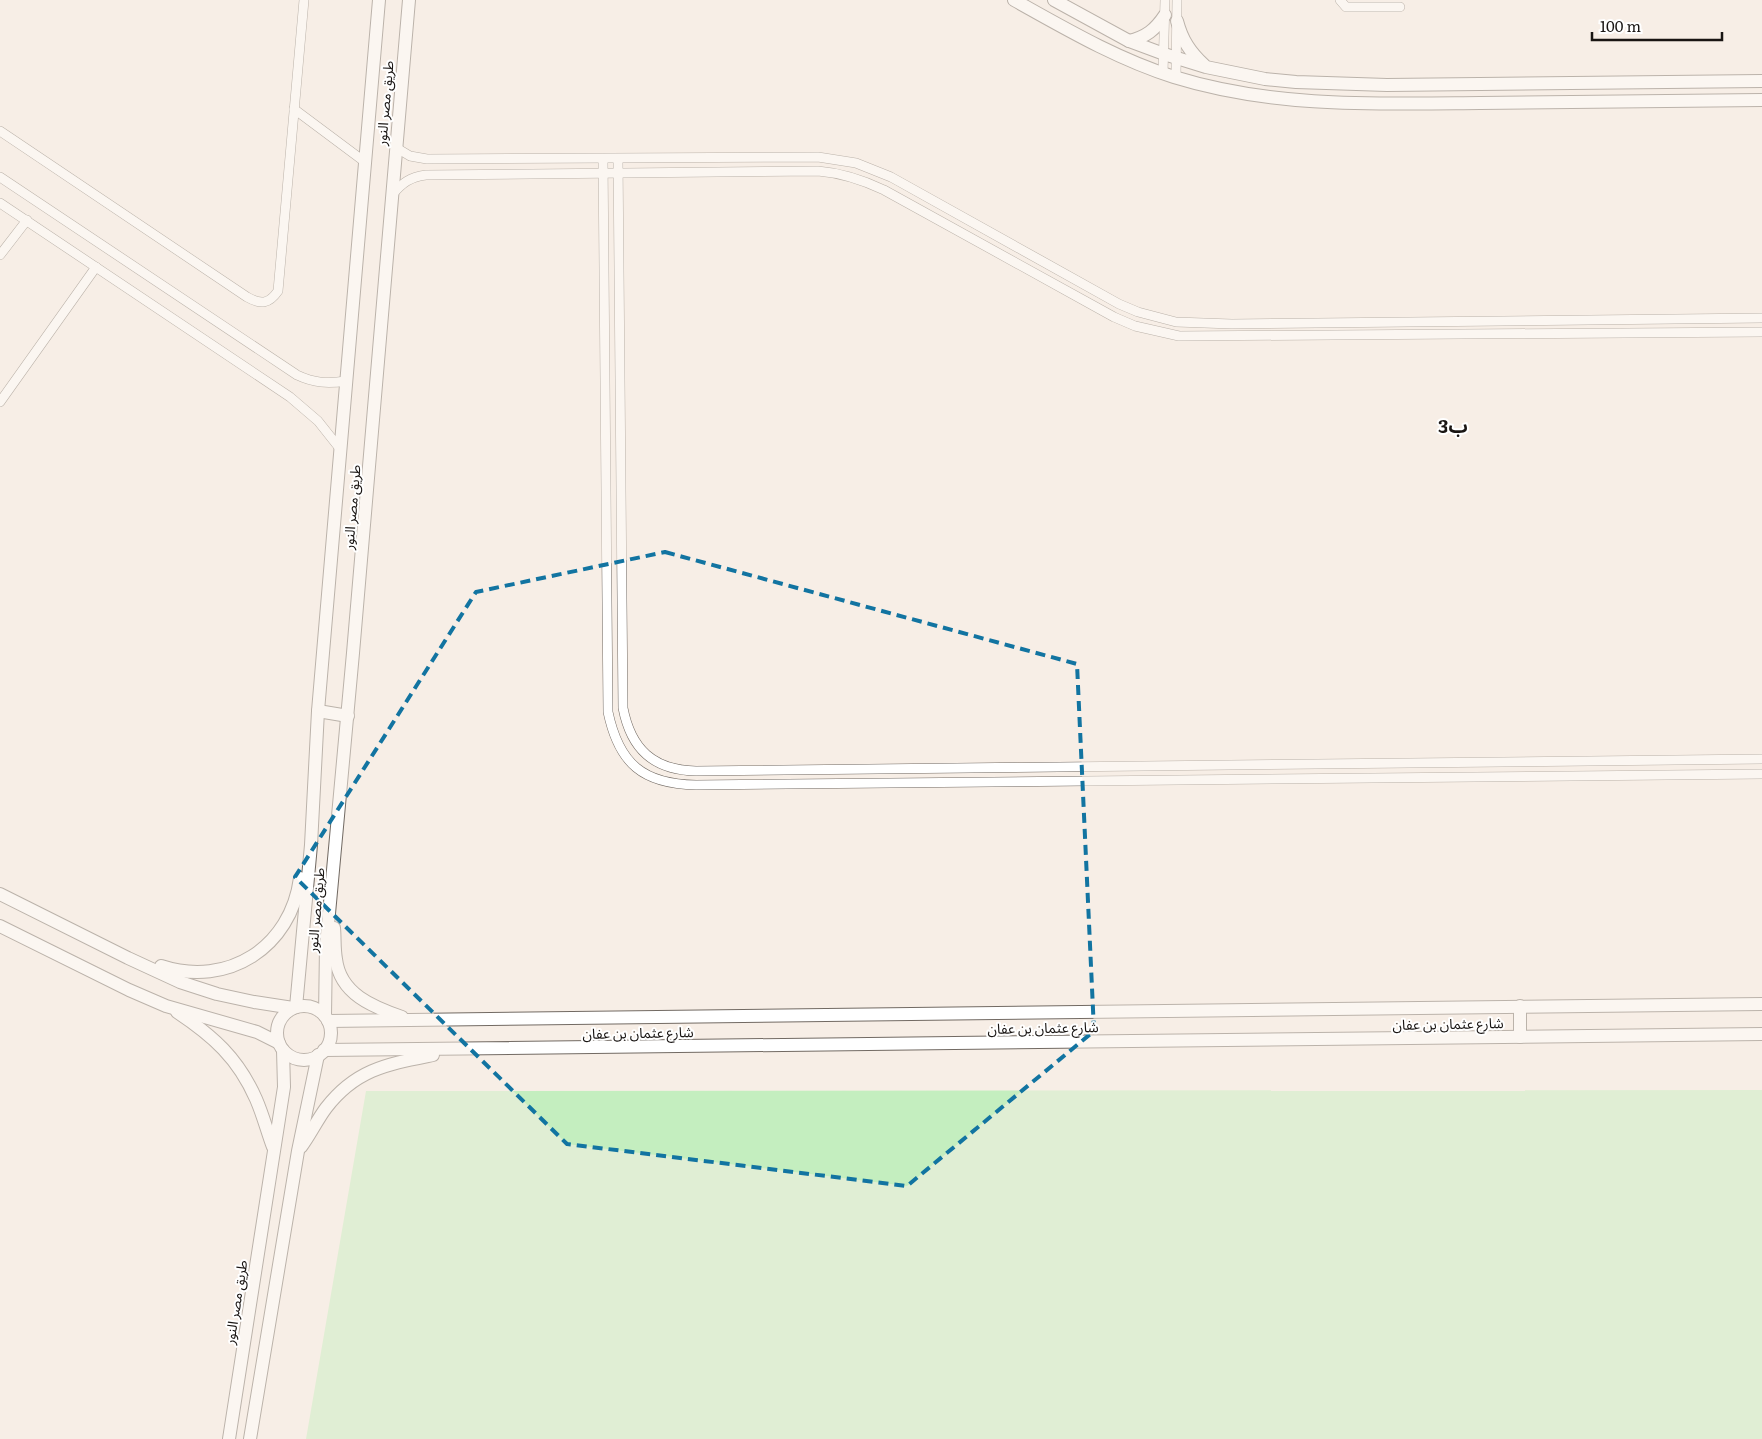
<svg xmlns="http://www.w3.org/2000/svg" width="1762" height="1439" viewBox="0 0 1762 1439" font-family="Literata,'Noto Sans Arabic',serif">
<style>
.green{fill:#c4eebf}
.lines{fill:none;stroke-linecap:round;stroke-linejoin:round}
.street-casing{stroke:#726a63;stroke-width:10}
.secondary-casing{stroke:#726a63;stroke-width:14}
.street{stroke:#fff;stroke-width:9}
.secondary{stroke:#fff;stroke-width:12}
.marked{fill:none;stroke:#1274a1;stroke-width:4;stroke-dasharray:10 6;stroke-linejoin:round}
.labels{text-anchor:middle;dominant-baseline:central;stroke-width:4;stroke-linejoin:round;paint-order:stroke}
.street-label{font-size:14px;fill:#191513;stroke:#fff}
.district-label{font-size:19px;font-weight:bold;fill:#191513;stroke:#fff}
</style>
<rect width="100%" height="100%" fill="#f7eee6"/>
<!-- green -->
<polygon class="green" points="1762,1090 1762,1439 306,1439 366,1091"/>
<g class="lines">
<!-- street casing -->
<g class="street-casing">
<g id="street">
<polyline points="1340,0 1346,7 1400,7"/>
<polyline points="1163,73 1165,0"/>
<polyline points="1176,77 1177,0"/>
<polyline points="294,109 365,162"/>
<path d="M0 131 247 297C261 305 269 304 278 291L304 0"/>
<polyline points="395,147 410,156 427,159 818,157 856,163 891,177 1119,304 1138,312 1176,322 1232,324 1762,318"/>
<path d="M603 159 608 712C619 764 643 784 696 785L1762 774"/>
<path d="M618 159 623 708C631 749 653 770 696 771L1762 759"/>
<path d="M0 177 297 375C314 383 328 384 346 381"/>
<path d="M392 195C402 183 410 177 426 175L818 171C842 173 863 180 884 190L1114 317 1135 326 1179 336 1762 332"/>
<polyline points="0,203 290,397 318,421 341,450"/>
<polyline points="0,255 27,220"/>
<polyline points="0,402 96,267"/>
</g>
</g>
<!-- secondary casing -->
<g class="secondary-casing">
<g id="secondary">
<path d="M1014 0C1066 29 1117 59 1174 77 1274 108 1377 104 1480 103 1574 102 1668 101 1762 100"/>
<polyline points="1054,0 1129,41 1164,54 1206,67 1265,79 1296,82 1387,85 1762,81"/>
<path d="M1177 21C1182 40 1190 52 1204 65"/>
<path d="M1129 41C1146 37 1155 30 1165 15"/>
<polyline points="318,711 348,716"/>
<polyline points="0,894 128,958 180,982 217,994 254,1002 293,1008"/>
<polyline points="0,926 129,990 166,1006 257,1032 279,1043"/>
<path d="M334 928C335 938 334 948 336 959 340 994 373 1007 402 1017"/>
<path d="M161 966C228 988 291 947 300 878"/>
<circle cx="304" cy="1033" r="27"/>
<polyline points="296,1007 311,845 318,711 379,0"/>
<path d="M177 1012C213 1036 238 1058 256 1099 263 1115 267 1131 273 1147"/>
<polyline points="325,1016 326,946 353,653 409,0"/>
<polyline points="328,1021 1762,1004"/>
<polyline points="1520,1037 1520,1006"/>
<polyline points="324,1050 1762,1034"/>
<path d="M301 1147C310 1135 317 1120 326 1108 356 1069 388 1064 433 1055"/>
<polyline points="229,1439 284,1087 283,1050"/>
<polyline points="250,1439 298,1151 318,1055"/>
</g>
</g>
<!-- street -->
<use href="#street" class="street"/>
<!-- secondary -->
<use href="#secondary" class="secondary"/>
</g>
<!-- marked area -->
<path d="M0 0H1762V1439H0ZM665 552 1077 664 1094 1031 907 1186 567 1144 295 877 476 592Z" fill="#f7eee6" fill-opacity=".55" fill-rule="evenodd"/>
<path class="marked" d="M665 552 1077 664 1094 1031 907 1186 567 1144 295 877 476 592Z"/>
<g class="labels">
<!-- street labels -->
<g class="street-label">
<text transform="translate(384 103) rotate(-85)">طريق مصر النور</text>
<text transform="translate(351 507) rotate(-85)">طريق مصر النور</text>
<text transform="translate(315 910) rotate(-85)">طريق مصر النور</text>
<text transform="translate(1448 1023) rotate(-1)">شارع عثمان بن عفان</text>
<text transform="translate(1043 1027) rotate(-1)">شارع عثمان بن عفان</text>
<text transform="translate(638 1032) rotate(-1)">شارع عثمان بن عفان</text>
<text transform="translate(235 1302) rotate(-81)">طريق مصر النور</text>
</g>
<!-- district labels -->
<g class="district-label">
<text x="1453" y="425">ب3</text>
</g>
</g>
<!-- scale -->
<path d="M1592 32v8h130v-8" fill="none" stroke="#191513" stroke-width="2.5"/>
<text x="1600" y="32" font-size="15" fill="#191513" stroke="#ffffff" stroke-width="4" paint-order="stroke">100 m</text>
</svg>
